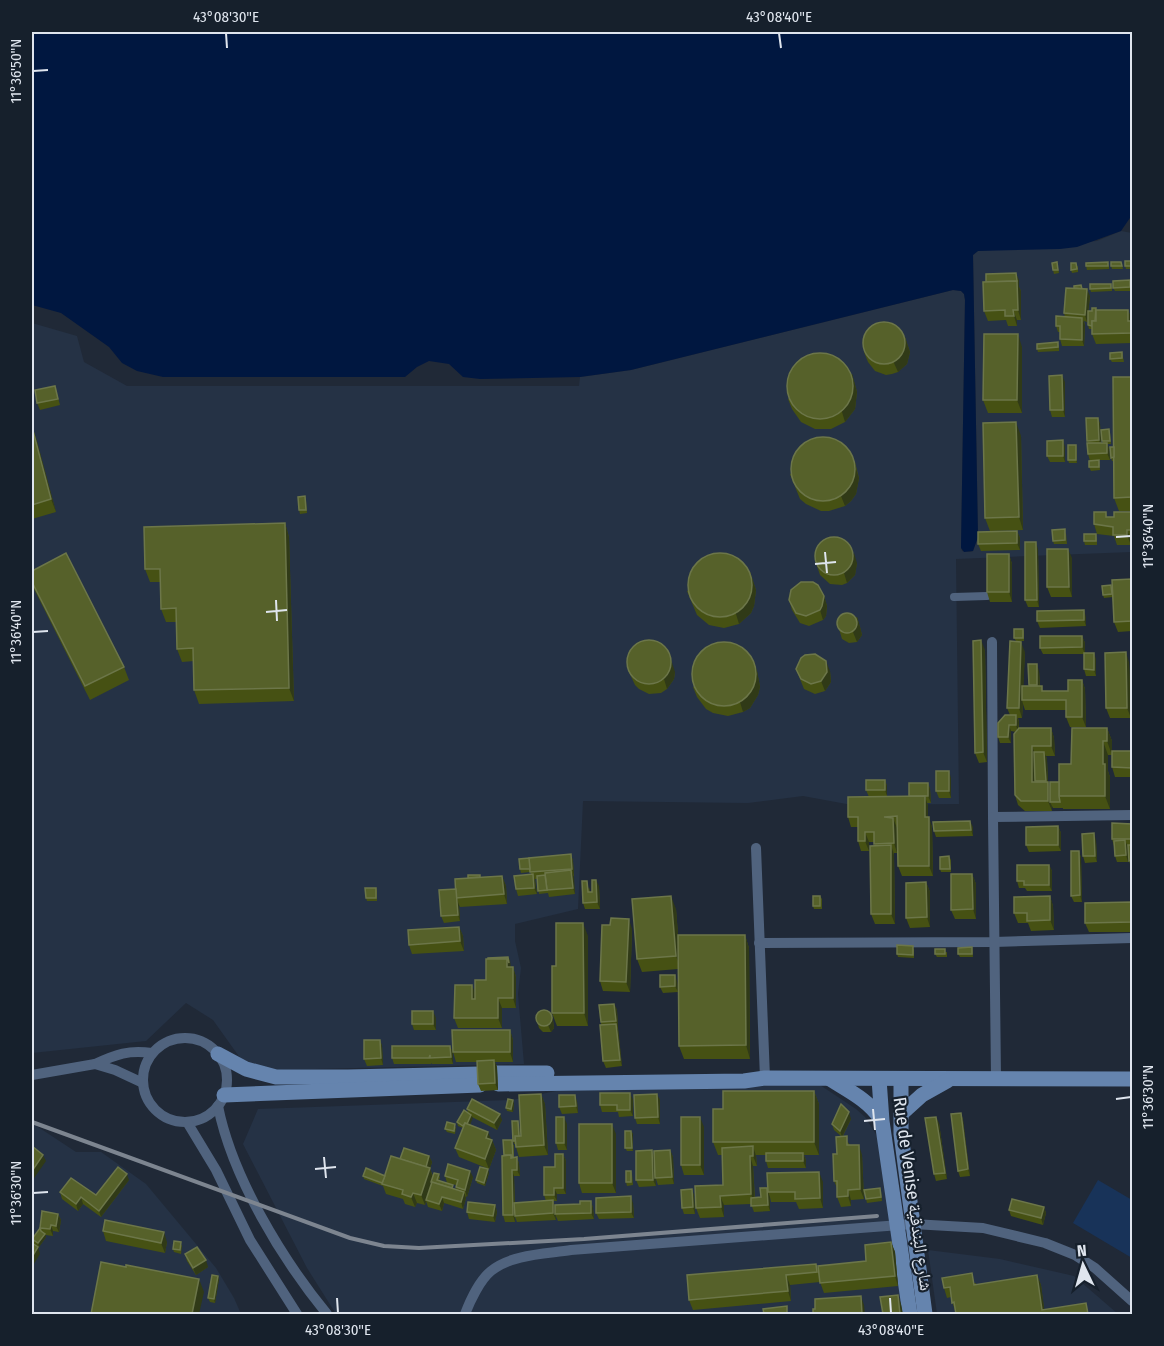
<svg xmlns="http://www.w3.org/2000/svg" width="1164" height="1346" viewBox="0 0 1164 1346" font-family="'Fira Sans Condensed','Noto Naskh Arabic',sans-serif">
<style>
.built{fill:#253245}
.green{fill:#183359}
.water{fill:#001740}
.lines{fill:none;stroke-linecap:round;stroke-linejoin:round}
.pedestrian{stroke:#50637e;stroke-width:8}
.minor{stroke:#50637e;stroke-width:10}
.secondary{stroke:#6584ae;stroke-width:15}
.rail{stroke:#7d8590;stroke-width:4}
.wall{fill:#465113}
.shaded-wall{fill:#303a17}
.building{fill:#56612a;stroke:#6c7649;stroke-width:1.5}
.ticks{fill:none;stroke:#dfe5ee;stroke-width:2}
.labels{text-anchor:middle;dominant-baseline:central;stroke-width:4.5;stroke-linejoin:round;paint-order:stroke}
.street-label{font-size:18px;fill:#dfe5ee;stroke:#16202c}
.neatline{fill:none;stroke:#dfe5ee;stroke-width:2}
.ticks-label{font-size:15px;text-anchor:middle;fill:#dfe5ee}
</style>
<rect width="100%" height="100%" fill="#202937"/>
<!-- built -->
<g class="built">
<polygon points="1121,231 1132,233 1132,552 956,559 959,804 852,805 803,796 748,803 583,801 578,909 515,924 515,941 521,968 518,994 524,1064 275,1070 243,1062 213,1020 186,1003 146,1041 32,1053 32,323 77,336 84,362 127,386 579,386 580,377 631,370 953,290 961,291 964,294 965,300 961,547 962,551 970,552 973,551 978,537 973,255 978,251 1097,241"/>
<polygon points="820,1085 856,1109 865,1117 879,1139 906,1314 336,1314 307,1268 243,1144 258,1109 512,1100 566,1089"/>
<polygon points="32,1123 76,1152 101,1152 146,1184 216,1268 234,1298 241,1314 32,1314"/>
<polygon points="928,1250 1000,1259 1074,1276 1118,1314 937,1314"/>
</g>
<!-- green -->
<polygon class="green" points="1098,1180 1132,1200 1132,1258 1073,1223"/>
<!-- water -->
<polygon class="water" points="32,32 1132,32 1132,215 1121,231 1077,247 1060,249 978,251 973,255 978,537 973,551 964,552 961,548 965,300 964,294 961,291 953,290 631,370 580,377 480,379 463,377 449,364 429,361 417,367 405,377 163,377 137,371 122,363 109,347 61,313 32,305"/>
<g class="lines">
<!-- pedestrian -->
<polyline class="pedestrian" points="954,597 987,596"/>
<!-- minor -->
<g class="minor">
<polyline points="992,642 993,817"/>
<polyline points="756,848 765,1078"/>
<polyline points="759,943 994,942 1132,938"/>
<circle cx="185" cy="1080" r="42"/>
<polyline points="32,1075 95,1064"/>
<polyline points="996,1079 993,817 1132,815"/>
<path d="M143 1083 115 1070 95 1064C117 1054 128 1050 152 1053"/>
<path d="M218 1106C232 1177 282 1259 327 1314"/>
<polyline points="187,1122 216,1170 250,1240 297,1314"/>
<path d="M465 1314C470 1301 480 1280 491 1271 512 1254 546 1254 571 1250L913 1224 983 1228 1045 1243 1075 1255 1095 1268 1132 1301"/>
</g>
<!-- secondary -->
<g class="secondary">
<polyline points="218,1054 246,1069 276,1077 348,1077 480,1074"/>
<polyline points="497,1073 547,1073"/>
<path d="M830 1079C849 1091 868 1100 881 1119"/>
<polyline points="879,1079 882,1121 910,1314"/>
<polyline points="901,1079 901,1134 925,1314"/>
<polyline points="498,1084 744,1081 765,1078 1132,1079"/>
<polyline points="224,1095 480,1085"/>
<polyline points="901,1114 922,1095 947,1081"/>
</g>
<!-- rail -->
<polyline class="rail" points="32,1122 350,1238 384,1246 419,1248 584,1239 877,1216"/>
</g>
<!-- wall -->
<g class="wall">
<polygon points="1132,261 1132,269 1126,269 1125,266"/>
<polygon points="1057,262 1059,273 1054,274 1053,270"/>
<polygon points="1121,262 1123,269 1112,269 1111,266"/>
<polygon points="1109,265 1109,269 1087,270 1086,266"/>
<polygon points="1078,266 1078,272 1072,273 1071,270"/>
<polygon points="1019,280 1019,287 1021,291 1021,320 1017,320 1017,326 1008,326 1006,320 988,321 984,311"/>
<polygon points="1130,280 1132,291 1115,291 1113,288"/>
<polygon points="1112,287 1112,291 1091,292 1090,289"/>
<polygon points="1083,289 1090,296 1087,322 1084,321 1085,325 1084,346 1062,346 1060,339 1060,332 1058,332 1056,326 1065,317 1064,313"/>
<polygon points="1096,308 1097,310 1128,310 1132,321 1132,343 1096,344 1092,334 1092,329 1089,329 1088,325 1092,311"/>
<polygon points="905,337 910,352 907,364 898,372 892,374 886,375 875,371 868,362 864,352"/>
<polygon points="1059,345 1059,351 1038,352 1037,349"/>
<polygon points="1022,347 1022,413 988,413 983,400"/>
<polygon points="1122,352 1124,362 1112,362 1110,359"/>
<polygon points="852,374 857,392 855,409 845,422 831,429 815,429 801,422 792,409 788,399"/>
<polygon points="1132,377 1132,511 1119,511 1114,498 1114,461 1112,461 1111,458"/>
<polygon points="1065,382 1065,417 1052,417 1050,410"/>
<polygon points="55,386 60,405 40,410 37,403"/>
<polygon points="1098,418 1100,424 1101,443 1103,443 1101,430 1109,429 1110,432 1111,444 1107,444 1109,449 1110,460 1099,460 1100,470 1091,471 1089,467 1090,461 1088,454 1088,443 1087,441"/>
<polygon points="32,427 36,438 56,512 32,519"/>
<polygon points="1021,436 1023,530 990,531 985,518"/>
<polygon points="1065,447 1065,462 1050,462 1047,456"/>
<polygon points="1077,448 1077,463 1069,463 1068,460"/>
<polygon points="855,462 859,478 856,494 851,501 845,506 829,511 821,511 806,504 800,499 790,474"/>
<polygon points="306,500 307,513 300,514 299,510"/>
<polygon points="1106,512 1107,517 1114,517 1132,512 1132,540 1131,540 1131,545 1117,545 1114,536 1097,534 1094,524"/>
<polygon points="285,523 289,537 294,701 199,704 194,690 194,661 182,662 177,649 176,622 166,622 161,609 160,582 150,582 145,569"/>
<polygon points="1017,531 1020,538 1020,550 981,551 978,544"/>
<polygon points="1066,533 1067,544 1054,544 1053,541"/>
<polygon points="1097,537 1097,545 1085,545 1084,541"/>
<polygon points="1038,549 1039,607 1028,607 1025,600"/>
<polygon points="1009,554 1012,564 1012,602 990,602 987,592"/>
<polygon points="1072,558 1072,597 1051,597 1047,587"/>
<polygon points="857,563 855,575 847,583 842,585 830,584 820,575 817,566"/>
<polygon points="32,571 124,667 129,680 90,700 32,585"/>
<polygon points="750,572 756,590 754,606 751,613 739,624 724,628 709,625 697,615 687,591"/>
<polygon points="1132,579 1132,631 1118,632 1114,622"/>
<polygon points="1111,585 1113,588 1113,597 1104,598 1103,595"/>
<polygon points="824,596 827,606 826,616 823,620 809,626 800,623 792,610 789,600"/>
<polygon points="857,617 860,627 862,635 857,642 849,643 842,639 839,629"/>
<polygon points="1086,617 1086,626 1040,628 1037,621"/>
<polygon points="1023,629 1024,632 1024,641 1016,641 1014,638"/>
<polygon points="1082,636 1085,643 1085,653 1096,659 1096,676 1086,676 1084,669 1084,654 1043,654 1040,648"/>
<polygon points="985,650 987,762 979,763 975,753"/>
<polygon points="1025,652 1023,686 1029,686 1029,685 1039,671 1040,686 1043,691 1068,691 1082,680 1085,689 1086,727 1070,727 1066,717 1066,710 1025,710 1023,704 1022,718 1018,718 1019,722 1019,729 1051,728 1054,738 1055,756 1046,756 1047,759 1048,782 1050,788 1059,782 1071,764 1107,728 1112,741 1112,753 1132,751 1132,777 1115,777 1112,767 1112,755 1108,755 1108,771 1110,777 1110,809 1063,809 1063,807 1063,808 1053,808 1052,806 1052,811 1025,811 1018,805 1015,795 1016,732 1011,731 1011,743 1000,743 998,737 1010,715 1007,708"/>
<polygon points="1129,662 1131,718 1110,718 1106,708"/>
<polygon points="796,669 830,671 831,682 825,691 815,694 804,689"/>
<polygon points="628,670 675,672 674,679 667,689 661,693 649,694 639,689 635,685"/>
<polygon points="757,671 760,687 758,695 750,708 743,712 728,716 713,713 706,709 697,697 693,687"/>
<polygon points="951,778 951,798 939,798 936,791"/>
<polygon points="885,780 887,786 887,796 909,796 928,783 930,789 931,803 927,803 928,806 928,817 932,827 933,876 902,876 898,866 898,826 897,826 897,853 894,853 895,924 875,924 871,914 875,845 874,842 869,842 869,851 861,851 858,841 858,827 851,827 848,817 869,797 866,790"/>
<polygon points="1132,824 1132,864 1130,864 1129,861 1128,846 1128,862 1117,862 1115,856 1114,846 1112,839"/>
<polygon points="1058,826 1061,833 1061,851 1029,852 1026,845"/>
<polygon points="973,827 973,836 936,837 934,831"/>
<polygon points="1096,840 1097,862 1085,863 1083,856"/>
<polygon points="1079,851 1081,858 1082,902 1074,902 1071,896"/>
<polygon points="571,854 573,861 574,876 573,876 575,894 549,897 548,893 539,894 537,879 535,879 537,894 518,896 516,889 531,874 530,872 521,873 520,869"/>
<polygon points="949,856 951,860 951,872 941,872 940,869"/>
<polygon points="1049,865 1052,871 1052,891 1027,891 1025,888 1019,888 1017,881"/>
<polygon points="972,874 976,884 976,919 955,919 951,910"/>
<polygon points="502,876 506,886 507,904 460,907 459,905 460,921 444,923 441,916 456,889 481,877"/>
<polygon points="926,882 930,892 930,927 910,928 906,918"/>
<polygon points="599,886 600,909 585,909 583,903 589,887 590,892 592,892"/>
<polygon points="376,888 377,891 377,901 367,901 366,898"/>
<polygon points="820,896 822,899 822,909 814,909 813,906"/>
<polygon points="1050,896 1053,906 1054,930 1031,931 1028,923 1018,923 1014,913"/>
<polygon points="1132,902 1132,932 1089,932 1085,923"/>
<polygon points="676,909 678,935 745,935 749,948 750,1059 684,1059 679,1046 678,969 642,972 637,959"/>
<polygon points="459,927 463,936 464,951 412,954 409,945"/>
<polygon points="632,929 630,992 603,991 600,981"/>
<polygon points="588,936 588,1026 557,1026 552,1013 556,966"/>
<polygon points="972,947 973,957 960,957 958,954"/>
<polygon points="914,949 914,958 898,957 897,954"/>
<polygon points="947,952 947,957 937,957 935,954"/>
<polygon points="508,957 510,967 513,967 516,977 516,1008 502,1008 502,1028 458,1028 454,1018 486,980"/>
<polygon points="677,981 678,992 663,993 660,987"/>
<polygon points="614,1004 617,1010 618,1028 622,1066 606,1068 603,1061 601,1022"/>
<polygon points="551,1013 553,1020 554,1028 551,1032 543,1032 539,1028 537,1021"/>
<polygon points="436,1018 436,1030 414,1030 412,1024"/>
<polygon points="510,1030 513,1040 513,1062 495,1062 497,1067 498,1090 481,1091 478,1084 477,1062 456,1062 453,1052"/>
<polygon points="380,1040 382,1046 383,1065 367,1066 364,1059"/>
<polygon points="450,1046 453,1053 453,1064 432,1064 432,1063 431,1064 394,1064 392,1058"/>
<polygon points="814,1091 819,1104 819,1155 804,1155 806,1160 806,1168 768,1168 766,1161 766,1155 756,1155 757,1166 753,1166 755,1198 761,1197 760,1188 823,1182 823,1208 799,1209 796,1202 771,1202 770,1197 770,1211 754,1212 751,1204 724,1205 724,1217 700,1218 696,1208 723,1185 722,1155 718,1155 713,1142 723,1109"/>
<polygon points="541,1094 545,1104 548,1155 519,1157 515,1144 514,1144 513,1141 519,1124 520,1136 521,1136"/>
<polygon points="633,1100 633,1116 619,1117 618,1112 602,1112 600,1105"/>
<polygon points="660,1100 660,1124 637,1124 635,1118"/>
<polygon points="577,1101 578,1113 562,1114 559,1107"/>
<polygon points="514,1103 513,1112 507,1111 506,1108"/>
<polygon points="467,1109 502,1120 497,1130 472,1117 470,1125 492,1140 496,1150 489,1169 459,1157 455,1148 463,1128 458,1126 457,1122 468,1113"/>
<polygon points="961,1113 963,1120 970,1176 960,1177 958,1171"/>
<polygon points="851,1119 843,1136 850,1145 862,1155 864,1199 851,1200 851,1206 841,1207 837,1197 837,1188 834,1181 837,1154 841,1136 834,1130 832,1124"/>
<polygon points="939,1123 947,1179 936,1181 934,1174"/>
<polygon points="567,1124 567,1150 558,1150 556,1143"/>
<polygon points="456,1127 455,1134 447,1132 445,1129"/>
<polygon points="704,1127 704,1175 684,1175 681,1165"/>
<polygon points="631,1131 633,1134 633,1151 627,1151 625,1148"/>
<polygon points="616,1134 616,1193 582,1193 579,1183"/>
<polygon points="514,1144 514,1157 517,1157 519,1164 520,1176 514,1176 515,1203 546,1201 544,1195 555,1167 563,1154 566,1161 566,1194 557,1194 557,1201 553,1201 555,1207 580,1204 591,1201 593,1208 594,1219 558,1221 555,1214 556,1220 517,1222 515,1217 515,1222 505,1222 503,1215 504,1155"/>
<polygon points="670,1150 673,1157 674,1184 658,1185 655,1176 656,1186 639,1187 636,1180 654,1155"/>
<polygon points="429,1156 432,1162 430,1169 433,1176 439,1174 440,1178 439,1180 454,1189 456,1189 456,1185 447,1183 445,1176 473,1177 467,1197 466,1196 466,1198 463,1209 444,1203 442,1211 428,1207 426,1201 425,1205 417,1203 415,1207 405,1204 403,1199 386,1194 383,1186 364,1179 363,1176 385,1176 400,1159"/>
<polygon points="631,1171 632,1174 633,1185 627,1186 626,1182"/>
<polygon points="489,1173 485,1186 477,1183 476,1180"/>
<polygon points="129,1180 101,1217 83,1204 78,1211 62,1199 60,1192 96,1195"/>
<polygon points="692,1189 694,1196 695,1214 684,1214 682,1208"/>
<polygon points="881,1191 882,1201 867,1203 866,1199"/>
<polygon points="633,1203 634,1218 599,1219 596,1213"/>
<polygon points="495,1205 497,1212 495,1222 469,1219 467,1212"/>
<polygon points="1044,1207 1046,1213 1043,1225 1011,1216 1009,1210"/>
<polygon points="58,1214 61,1220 59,1232 53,1231 53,1236 45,1235 46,1237 39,1247 33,1243 32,1239 40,1228"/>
<polygon points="103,1231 167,1242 165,1253 106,1241"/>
<polygon points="891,1242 895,1252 898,1286 824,1293 820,1282 790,1285 791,1301 693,1310 689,1300 816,1264 819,1271 866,1261"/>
<polygon points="182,1245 181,1254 174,1252 173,1249"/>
<polygon points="185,1254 208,1267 196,1275 187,1261"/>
<polygon points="1037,1275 1041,1285 1044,1309 1090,1314 955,1311 951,1297 947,1298 944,1288 976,1283 976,1285"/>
<polygon points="219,1279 215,1303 210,1302 208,1298"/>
</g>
<!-- shaded-wall -->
<g class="shaded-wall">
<polygon points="1016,273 1019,280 1019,287 1021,291 1021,320 1018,310"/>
<polygon points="1087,289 1090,296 1087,322 1085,315"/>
<polygon points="1013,310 1017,320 1017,326 1014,316"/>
<polygon points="1128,310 1132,319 1132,331 1128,321"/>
<polygon points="1082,318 1085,325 1084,346 1082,340"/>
<polygon points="1018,334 1022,347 1022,413 1017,400"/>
<polygon points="905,337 910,352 907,364 898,372 894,363"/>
<polygon points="852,374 857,392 855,409 845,422 842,412"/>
<polygon points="1062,375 1065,382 1065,417 1063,410"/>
<polygon points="1098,418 1100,424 1101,447 1099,440"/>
<polygon points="1016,422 1021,436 1023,530 1019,517"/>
<polygon points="32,426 36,438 56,512 51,499"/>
<polygon points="1063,440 1065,447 1065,462 1063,456"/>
<polygon points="1107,443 1109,449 1110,460 1107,453"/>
<polygon points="1076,445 1077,448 1077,463 1076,460"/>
<polygon points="851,453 859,478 856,494 851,501 845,506 841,496"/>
<polygon points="285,523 289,537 294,701 289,688"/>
<polygon points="1127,530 1131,540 1131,545 1127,535"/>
<polygon points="1017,531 1020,538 1020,550 1017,543"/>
<polygon points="1036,542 1038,549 1039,607 1037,600"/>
<polygon points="1068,549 1072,558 1072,597 1069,587"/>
<polygon points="854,553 857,563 855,575 847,583 844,573"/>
<polygon points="1009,554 1012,564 1012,602 1009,592"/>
<polygon points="750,572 756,590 754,606 751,613 739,624 736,614"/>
<polygon points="824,596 827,606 826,616 823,620 820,610"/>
<polygon points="1084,610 1086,617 1086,626 1084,620"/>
<polygon points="857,617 860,627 862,635 857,642 853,632"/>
<polygon points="1082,636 1085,643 1085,654 1082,647"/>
<polygon points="981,640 985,650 987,762 983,752"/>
<polygon points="1021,642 1025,652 1023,700 1022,700 1023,704 1022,718 1019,708"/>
<polygon points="668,650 675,672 674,679 667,689 664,679"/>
<polygon points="1126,652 1129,662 1131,718 1127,708"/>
<polygon points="1094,653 1096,659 1096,676 1094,670"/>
<polygon points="754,661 757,671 760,687 758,695 750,708 743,712 740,702"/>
<polygon points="826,661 830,671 831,682 825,691 821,681"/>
<polygon points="1037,664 1039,671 1040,691 1037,685"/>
<polygon points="1082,680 1085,689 1086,727 1082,717"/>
<polygon points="1016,715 1019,722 1018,732 1016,725"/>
<polygon points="1009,725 1011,731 1011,743 1008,737"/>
<polygon points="1051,728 1054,738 1055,756 1051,746"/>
<polygon points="1107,728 1112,741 1112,755 1107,741"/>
<polygon points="1103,741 1108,755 1108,771 1110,777 1110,809 1105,796 1103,764"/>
<polygon points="1032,746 1036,756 1036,792 1032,782"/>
<polygon points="1044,752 1047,759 1048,787 1046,781"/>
<polygon points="949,771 951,778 951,798 949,791"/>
<polygon points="885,780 887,786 887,796 885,790"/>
<polygon points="1048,782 1052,792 1050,802 1052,806 1052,811 1048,801"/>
<polygon points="928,783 930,789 931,803 928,796"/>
<polygon points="925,796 928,806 928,827 925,817"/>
<polygon points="929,817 932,827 933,876 929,866"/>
<polygon points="893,818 897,828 897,853 894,843"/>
<polygon points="970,821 973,827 973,836 971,830"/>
<polygon points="1058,826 1061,833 1061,851 1058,845"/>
<polygon points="865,832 869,842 869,851 865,841"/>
<polygon points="1094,833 1096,840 1097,862 1095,856"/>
<polygon points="1125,840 1128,847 1128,862 1126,855"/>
<polygon points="891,845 894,855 895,924 891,914"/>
<polygon points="1079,851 1081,858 1082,902 1080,895"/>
<polygon points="571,854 573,861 574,876 572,869"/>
<polygon points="1049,865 1052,871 1052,891 1049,885"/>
<polygon points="571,870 574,877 575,894 573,888"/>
<polygon points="533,874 535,881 537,894 534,888"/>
<polygon points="972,874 976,884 976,919 973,909"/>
<polygon points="502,876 506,886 507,904 504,894"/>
<polygon points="596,880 599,886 600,909 597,902"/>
<polygon points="926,882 930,892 930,927 927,917"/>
<polygon points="671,896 676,909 681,969 676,956"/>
<polygon points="1050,896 1053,906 1054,930 1050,920"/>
<polygon points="457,899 459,905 460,921 458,915"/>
<polygon points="629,919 632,929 630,992 626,982"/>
<polygon points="583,923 588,936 588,1026 584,1013"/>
<polygon points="459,927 463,936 464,951 460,941"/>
<polygon points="745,935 749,948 750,1059 746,1045"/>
<polygon points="508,957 510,960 511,969 507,967 507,959"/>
<polygon points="513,967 516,977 516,1008 513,998"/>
<polygon points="675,975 677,981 678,992 675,986"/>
<polygon points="472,985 476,995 476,1009 472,999"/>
<polygon points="498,998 502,1008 502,1028 498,1018"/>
<polygon points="614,1004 617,1010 618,1028 616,1021"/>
<polygon points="433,1011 436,1018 436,1030 433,1024"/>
<polygon points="551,1013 553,1020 554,1028 551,1032 548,1025"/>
<polygon points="616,1024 618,1030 622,1066 620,1060"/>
<polygon points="510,1030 513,1040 513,1062 510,1052"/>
<polygon points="380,1040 382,1046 383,1065 381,1058"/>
<polygon points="450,1046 453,1053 453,1064 451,1057"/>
<polygon points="494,1060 497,1067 498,1090 495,1083"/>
<polygon points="814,1091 819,1104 819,1155 814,1142"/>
<polygon points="630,1093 633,1100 633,1116 630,1110"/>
<polygon points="541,1094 545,1104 548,1155 544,1145"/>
<polygon points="657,1094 660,1100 660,1124 658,1117"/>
<polygon points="575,1095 577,1101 578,1113 576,1106"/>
<polygon points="513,1100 514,1103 513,1112 511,1109"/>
<polygon points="849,1112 851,1119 842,1137 840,1131"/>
<polygon points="961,1113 963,1120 970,1176 968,1169"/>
<polygon points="500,1114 502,1120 497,1130 494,1123"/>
<polygon points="471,1115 473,1118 467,1131 466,1127"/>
<polygon points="564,1117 567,1124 567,1150 564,1143"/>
<polygon points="700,1117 704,1127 704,1175 700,1165"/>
<polygon points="936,1117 939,1123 947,1179 945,1173"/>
<polygon points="612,1124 616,1134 616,1193 612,1183"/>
<polygon points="631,1131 633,1134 633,1151 632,1148"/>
<polygon points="488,1132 492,1141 486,1138"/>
<polygon points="492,1140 496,1150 489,1169 485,1159"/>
<polygon points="859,1145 862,1155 864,1199 860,1189"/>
<polygon points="753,1146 756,1156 757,1166 753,1156"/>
<polygon points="652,1150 655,1157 656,1186 653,1180"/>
<polygon points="670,1150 673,1157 674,1184 672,1177"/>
<polygon points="803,1153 806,1160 806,1168 803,1161"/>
<polygon points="563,1154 566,1161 566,1194 563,1188"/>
<polygon points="43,1155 46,1161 32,1181 32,1171"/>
<polygon points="429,1156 432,1162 430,1169 433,1178 425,1205 421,1195 426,1167"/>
<polygon points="750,1156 753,1166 755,1204 751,1194"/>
<polygon points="517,1157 519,1164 520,1176 517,1170"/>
<polygon points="488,1169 489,1173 485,1186 484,1183"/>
<polygon points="512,1170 514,1176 515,1222 513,1215"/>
<polygon points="470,1171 473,1177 467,1197 465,1190"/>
<polygon points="819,1172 823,1182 823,1208 820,1198"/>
<polygon points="127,1174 129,1180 101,1217 99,1211"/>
<polygon points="554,1188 557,1194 557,1201 554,1195"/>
<polygon points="692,1189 694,1196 695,1214 693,1207"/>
<polygon points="848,1190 851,1200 851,1206 848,1196"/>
<polygon points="464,1192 466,1198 463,1209 461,1202"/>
<polygon points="768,1192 770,1197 770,1211 768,1205"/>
<polygon points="413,1193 417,1203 415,1207 411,1197"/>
<polygon points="631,1196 633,1203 634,1218 631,1212"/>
<polygon points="720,1196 724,1205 724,1217 721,1207"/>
<polygon points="81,1197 83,1204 78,1211 76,1204"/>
<polygon points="442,1197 444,1203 442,1211 439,1204"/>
<polygon points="553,1200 555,1207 556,1220 553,1213"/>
<polygon points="591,1201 593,1208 594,1219 591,1213"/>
<polygon points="495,1205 497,1212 495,1222 493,1216"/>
<polygon points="1044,1207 1046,1213 1043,1225 1041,1218"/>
<polygon points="58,1214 61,1220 59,1232 56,1226"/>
<polygon points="51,1225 53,1231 53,1236 50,1229"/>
<polygon points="164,1232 167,1242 165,1253 161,1243"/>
<polygon points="45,1234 46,1237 39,1247 38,1243"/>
<polygon points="891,1242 895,1252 898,1286 895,1276"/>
<polygon points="38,1247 40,1254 32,1267 32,1257"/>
<polygon points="206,1260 208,1267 196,1275 193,1268"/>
<polygon points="786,1275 790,1285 791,1301 788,1291"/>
<polygon points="1037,1275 1041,1285 1045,1314 1042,1310"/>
<polygon points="218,1276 219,1279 215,1303 214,1299"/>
<polygon points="199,1279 204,1292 199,1314 192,1314"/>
<polygon points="898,1295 901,1304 903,1314 900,1314"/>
<polygon points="861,1296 864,1305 865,1314 862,1314"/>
</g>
<!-- building -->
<g class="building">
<rect x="1125" y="261" width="7" height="5"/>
<polygon points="1057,262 1058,270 1053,270 1052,263"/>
<polygon points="1108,262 1108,266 1086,266 1086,263"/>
<polygon points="1111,262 1121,262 1122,266 1111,266"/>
<polygon points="1071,263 1076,263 1077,269 1071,270"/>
<polygon points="1016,273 1017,281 986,282 986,274"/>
<polygon points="1130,280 1130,287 1113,288 1113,281"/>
<polygon points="1017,281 1018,310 1013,310 1014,316 1005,316 1005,310 984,311 983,282"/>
<polygon points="1090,284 1111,284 1111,288 1090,289"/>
<polygon points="1081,285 1082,289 1074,288 1074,286"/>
<polygon points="1066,288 1087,289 1085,315 1064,313"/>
<polygon points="1092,308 1096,308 1095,321 1092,321 1092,326 1088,325 1088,311 1092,311"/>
<polygon points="1096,310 1128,310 1128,321 1132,321 1132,333 1092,334 1092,321 1096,321"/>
<polygon points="1056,316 1082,318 1082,340 1060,339 1060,326 1056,326"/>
<circle cx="884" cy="343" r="21"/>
<polygon points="984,334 1018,334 1017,400 983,400"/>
<polygon points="1058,342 1058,347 1037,349 1037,344"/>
<polygon points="1122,352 1122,358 1110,359 1110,353"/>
<circle cx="820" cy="386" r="33"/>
<polygon points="1062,375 1063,410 1050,410 1049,376"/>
<polygon points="1113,377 1132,377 1132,497 1114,498"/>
<polygon points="55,386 58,399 37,403 35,390"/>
<polygon points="1086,418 1098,418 1099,440 1087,441"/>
<polygon points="1016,422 1019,517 985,518 983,423"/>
<polygon points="32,427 51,499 32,505"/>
<polygon points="1109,429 1110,441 1102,441 1101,430"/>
<circle cx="823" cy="469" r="32"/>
<polygon points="1063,440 1063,456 1047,456 1047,441"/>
<polygon points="1087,443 1107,443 1107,453 1088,454"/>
<rect x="1068" y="445" width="8" height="15"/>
<polygon points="1110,447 1114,447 1114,457 1111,458"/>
<polygon points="1099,460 1099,467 1089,467 1089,461"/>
<polygon points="305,496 306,510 299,510 298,497"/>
<polygon points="1094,512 1106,512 1106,517 1114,517 1114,512 1132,512 1132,530 1127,530 1127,535 1113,535 1113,527 1094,524"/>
<polygon points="285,523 289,688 194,690 193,648 177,649 176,608 161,609 160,569 145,569 144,527"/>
<polygon points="1065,529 1065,540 1053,541 1052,530"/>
<polygon points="1017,531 1017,543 978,544 978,532"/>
<rect x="1084" y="534" width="12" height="7"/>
<circle cx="834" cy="556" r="19"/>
<polygon points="1025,542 1036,542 1037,600 1025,600"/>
<polygon points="1047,549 1068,549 1069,587 1047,587"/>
<circle cx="720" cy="585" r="32"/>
<polygon points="66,553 124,667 85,686 32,582 32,571"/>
<rect x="987" y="554" width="22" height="38"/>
<polygon points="1132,579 1132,621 1114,622 1112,580"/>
<polygon points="801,582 813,582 818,585 824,596 822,606 820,610 806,616 796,613 789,600 791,590"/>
<polygon points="1111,585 1112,594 1103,595 1102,586"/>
<polygon points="1084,610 1084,620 1037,621 1037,611"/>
<circle cx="847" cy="623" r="10"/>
<rect x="1014" y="629" width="9" height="9"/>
<polygon points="1040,636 1082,636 1082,647 1040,648"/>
<polygon points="981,640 983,752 975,753 973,641"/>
<circle cx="649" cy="662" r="22"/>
<polygon points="1010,641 1021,642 1019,708 1007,708"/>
<circle cx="724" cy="674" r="32"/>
<polygon points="1126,652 1127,708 1106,708 1105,653"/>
<polygon points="1084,653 1094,653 1094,670 1084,669"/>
<polygon points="815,654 826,661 827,672 821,681 811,684 801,679 796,669 801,658 805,655"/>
<polygon points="1028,664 1037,664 1037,685 1029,685"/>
<polygon points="1068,680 1082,680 1082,717 1066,717 1066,700 1022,700 1022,686 1042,686 1042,691 1068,691"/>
<polygon points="1005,715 1016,715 1016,725 1009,725 1008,737 998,737 998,723"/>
<polygon points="1019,728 1051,728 1051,746 1032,746 1032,782 1048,782 1048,801 1021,801 1015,795 1014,734"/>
<polygon points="1072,728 1107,728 1107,741 1103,741 1103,764 1105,764 1105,796 1059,796 1059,764 1071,764"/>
<polygon points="1112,751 1132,751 1132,768 1112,767"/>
<polygon points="1034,752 1044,752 1046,781 1035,781"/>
<rect x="936" y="771" width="13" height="20"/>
<rect x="866" y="780" width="19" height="10"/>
<polygon points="1050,782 1059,782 1059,796 1060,802 1050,802"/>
<rect x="909" y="783" width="19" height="13"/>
<polygon points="925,796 925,817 929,817 929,866 898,866 897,816 884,817 893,818 894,843 874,844 874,832 865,832 865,841 858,841 858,817 848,817 848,797"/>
<polygon points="970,821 971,830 934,831 933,822"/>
<polygon points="1112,823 1132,824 1132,839 1112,839"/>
<polygon points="1058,826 1058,845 1026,845 1026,827"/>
<polygon points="1094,833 1095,856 1083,856 1082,834"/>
<polygon points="1125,840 1126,855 1115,856 1114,841"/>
<polygon points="891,845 891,914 871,914 870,846"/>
<polygon points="1128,845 1132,845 1132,860 1129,861"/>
<polygon points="1071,851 1079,851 1080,895 1071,896"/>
<polygon points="571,854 572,869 530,872 529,858"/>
<polygon points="949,856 950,869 940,869 940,857"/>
<polygon points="529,858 530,869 520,869 519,859"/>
<polygon points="1017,865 1049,865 1049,885 1024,885 1024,881 1017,881"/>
<polygon points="571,870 573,888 547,890 545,873"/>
<polygon points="533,874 534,888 516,889 514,876"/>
<polygon points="951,874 972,874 973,909 951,910"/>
<polygon points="468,875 480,875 480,877 468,878"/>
<polygon points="545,875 547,890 538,891 537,876"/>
<polygon points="502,876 504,894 456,898 455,879"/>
<polygon points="592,880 596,880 597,902 583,903 582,881 587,881 588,892 592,892"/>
<polygon points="926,882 927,917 906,918 906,883"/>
<polygon points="365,888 376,888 376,898 366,898"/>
<polygon points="456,889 458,915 441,916 439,890"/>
<polygon points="671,896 676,956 637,959 632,899"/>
<rect x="813" y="896" width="7" height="10"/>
<polygon points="1050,896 1050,920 1027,921 1027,913 1014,913 1014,897"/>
<polygon points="1132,902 1132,922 1085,923 1085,903"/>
<polygon points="611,918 629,919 626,982 600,981 602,925 610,925"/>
<polygon points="556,923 583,923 584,1013 552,1013 552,966 556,966"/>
<polygon points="459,927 460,941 409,945 408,930"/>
<polygon points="678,935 745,935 746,1045 679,1046"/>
<polygon points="897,945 913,946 913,955 897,954"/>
<polygon points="972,947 972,954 958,954 958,948"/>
<rect x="935" y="949" width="10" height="5"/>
<polygon points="508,957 509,963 507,959 488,959 488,958"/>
<polygon points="486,959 507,959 507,967 513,967 513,998 498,998 498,1018 454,1018 455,985 472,985 472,999 475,999 475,980 486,980"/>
<polygon points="660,975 675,975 675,986 660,987"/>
<polygon points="614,1004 616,1021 601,1022 599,1005"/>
<circle cx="544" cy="1018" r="8"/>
<rect x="412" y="1011" width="21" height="13"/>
<polygon points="616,1024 620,1060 603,1061 600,1025"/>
<polygon points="452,1030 510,1030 510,1052 453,1052"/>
<polygon points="364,1040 380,1040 381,1058 364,1059"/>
<polygon points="392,1046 450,1046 451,1057 430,1058 430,1055 429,1058 392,1058"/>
<polygon points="494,1060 495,1083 478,1084 477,1061"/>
<polygon points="723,1091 814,1091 814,1142 713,1142 713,1109 723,1109"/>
<polygon points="600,1093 630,1093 630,1110 617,1110 617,1105 600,1105"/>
<polygon points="541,1094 544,1145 516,1147 515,1136 521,1136 519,1095"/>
<polygon points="657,1094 658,1117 635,1118 634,1095"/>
<polygon points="559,1095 575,1095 576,1106 559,1107"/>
<polygon points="472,1099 500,1114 494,1123 467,1109"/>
<polygon points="508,1099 513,1100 511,1109 506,1108"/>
<polygon points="841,1104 849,1112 840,1131 832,1124"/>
<polygon points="464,1110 471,1115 467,1124 465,1123 463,1126 457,1122"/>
<polygon points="961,1113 968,1169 958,1171 951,1114"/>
<rect x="556" y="1117" width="8" height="26"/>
<rect x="681" y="1117" width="19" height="48"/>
<polygon points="936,1117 945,1173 934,1174 925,1118"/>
<polygon points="512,1121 518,1121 519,1136 515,1136 515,1141 513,1141"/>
<polygon points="447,1122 455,1124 454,1131 445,1129"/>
<polygon points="465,1123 488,1132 486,1138 492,1140 485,1159 455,1148"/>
<rect x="579" y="1124" width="33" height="59"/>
<polygon points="625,1131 631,1131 632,1148 625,1148"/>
<polygon points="847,1136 847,1145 859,1145 860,1189 848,1190 848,1196 837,1197 837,1181 834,1181 833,1154 837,1154 836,1137"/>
<polygon points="503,1140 512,1140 513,1157 512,1157 511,1155 504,1155"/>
<polygon points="32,1146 43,1155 32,1171"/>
<polygon points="753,1146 753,1156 750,1156 751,1194 720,1196 721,1207 696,1208 695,1186 723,1185 722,1148"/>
<polygon points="404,1148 429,1156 426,1167 400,1159"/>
<polygon points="652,1150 653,1180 636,1180 636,1151"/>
<polygon points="670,1150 672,1177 655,1178 654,1151"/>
<rect x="766" y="1153" width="37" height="8"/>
<polygon points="555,1154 563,1154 563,1188 554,1188 554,1195 544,1195 544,1167 555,1167"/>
<polygon points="511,1155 511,1158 517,1157 517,1170 512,1170 513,1215 503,1215 502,1156"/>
<polygon points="391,1156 430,1168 421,1195 413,1193 411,1197 402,1194 403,1190 382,1184"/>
<polygon points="448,1164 470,1171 465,1190 456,1187 458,1180 445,1176"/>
<polygon points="118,1167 127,1174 99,1211 81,1197 76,1204 60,1192 71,1178 96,1195"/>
<polygon points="480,1167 488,1169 484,1183 476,1180"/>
<polygon points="366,1168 385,1176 382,1183 363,1176"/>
<rect x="626" y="1171" width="5" height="11"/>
<polygon points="819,1172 820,1198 795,1199 795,1192 768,1192 767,1173"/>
<polygon points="434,1173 439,1174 437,1180 453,1185 452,1188 431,1182"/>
<polygon points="432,1182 464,1192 461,1202 442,1197 439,1204 426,1200"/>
<polygon points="760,1188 767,1188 768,1205 751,1206 751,1198 761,1197"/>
<polygon points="880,1188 881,1197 866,1199 864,1190"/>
<polygon points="692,1189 693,1207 682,1208 681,1190"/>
<polygon points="631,1196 631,1212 596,1213 596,1198"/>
<polygon points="1012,1199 1044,1207 1041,1218 1009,1210"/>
<polygon points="553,1200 553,1213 515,1216 514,1203"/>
<polygon points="580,1201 591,1201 591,1213 555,1214 555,1205 580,1204"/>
<polygon points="468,1202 495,1205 493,1216 467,1212"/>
<polygon points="42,1211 58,1214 56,1226 51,1225 50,1229 40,1228"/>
<polygon points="105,1220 164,1232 161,1243 103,1231"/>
<polygon points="40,1228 41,1231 45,1234 38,1243 32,1239"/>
<polygon points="174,1241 181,1242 180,1250 173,1249"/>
<polygon points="891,1242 895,1276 820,1283 818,1266 866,1261 865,1245"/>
<polygon points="32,1243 38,1247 32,1257"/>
<polygon points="197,1247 206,1260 193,1268 185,1254"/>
<polygon points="101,1262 126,1267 126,1265 199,1279 192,1314 91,1314"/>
<polygon points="816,1264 817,1272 786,1275 788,1291 689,1300 687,1275"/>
<polygon points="972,1273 974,1285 1037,1275 1042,1310 1086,1303 1088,1314 956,1314 954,1302 952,1303 950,1287 944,1288 942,1278"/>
<polygon points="212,1275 218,1276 214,1299 208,1298"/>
<polygon points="898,1295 900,1314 883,1314 880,1297"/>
<polygon points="861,1296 862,1314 813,1314 813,1309 815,1309 815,1299"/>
<polygon points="787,1306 787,1314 764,1314 763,1309"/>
</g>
<!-- ticks -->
<path class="ticks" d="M226 33 227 48M779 33 781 48M33 71 48 70M1116 537 1131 536M825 552 827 573M815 564 836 562M276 600 277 621M266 612 287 610M33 632 48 631M1116 1099 1131 1097M873 1109 875 1130M864 1121 885 1119M324 1157 326 1178M315 1169 336 1167M33 1193 48 1192M337 1298 338 1313M890 1298 891 1313"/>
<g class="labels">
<!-- street labels -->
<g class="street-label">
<text transform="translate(913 1194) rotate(82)">Rue de Venise شارع البندقية</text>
</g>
</g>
<!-- border -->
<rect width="1164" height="1346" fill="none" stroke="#16202c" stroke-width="66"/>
<!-- north arrow -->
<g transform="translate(1083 1265) rotate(355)" stroke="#16202c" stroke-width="4.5" paint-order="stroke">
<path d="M0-4.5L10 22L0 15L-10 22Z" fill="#dfe5ee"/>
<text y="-9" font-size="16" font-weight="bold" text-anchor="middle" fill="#dfe5ee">N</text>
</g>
<rect x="33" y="33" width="1098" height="1280" class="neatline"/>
<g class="ticks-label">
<text x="226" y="22">43°08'30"E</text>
<text x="779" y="22">43°08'40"E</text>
<text transform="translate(16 71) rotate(-90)" y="5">11°36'50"N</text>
<text transform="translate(1148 536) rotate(-90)" y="5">11°36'40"N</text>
<text transform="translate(16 632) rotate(-90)" y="5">11°36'40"N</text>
<text transform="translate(1148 1097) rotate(-90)" y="5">11°36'30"N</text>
<text transform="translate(16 1193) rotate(-90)" y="5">11°36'30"N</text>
<text x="338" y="1335">43°08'30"E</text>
<text x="891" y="1335">43°08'40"E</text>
</g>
</svg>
